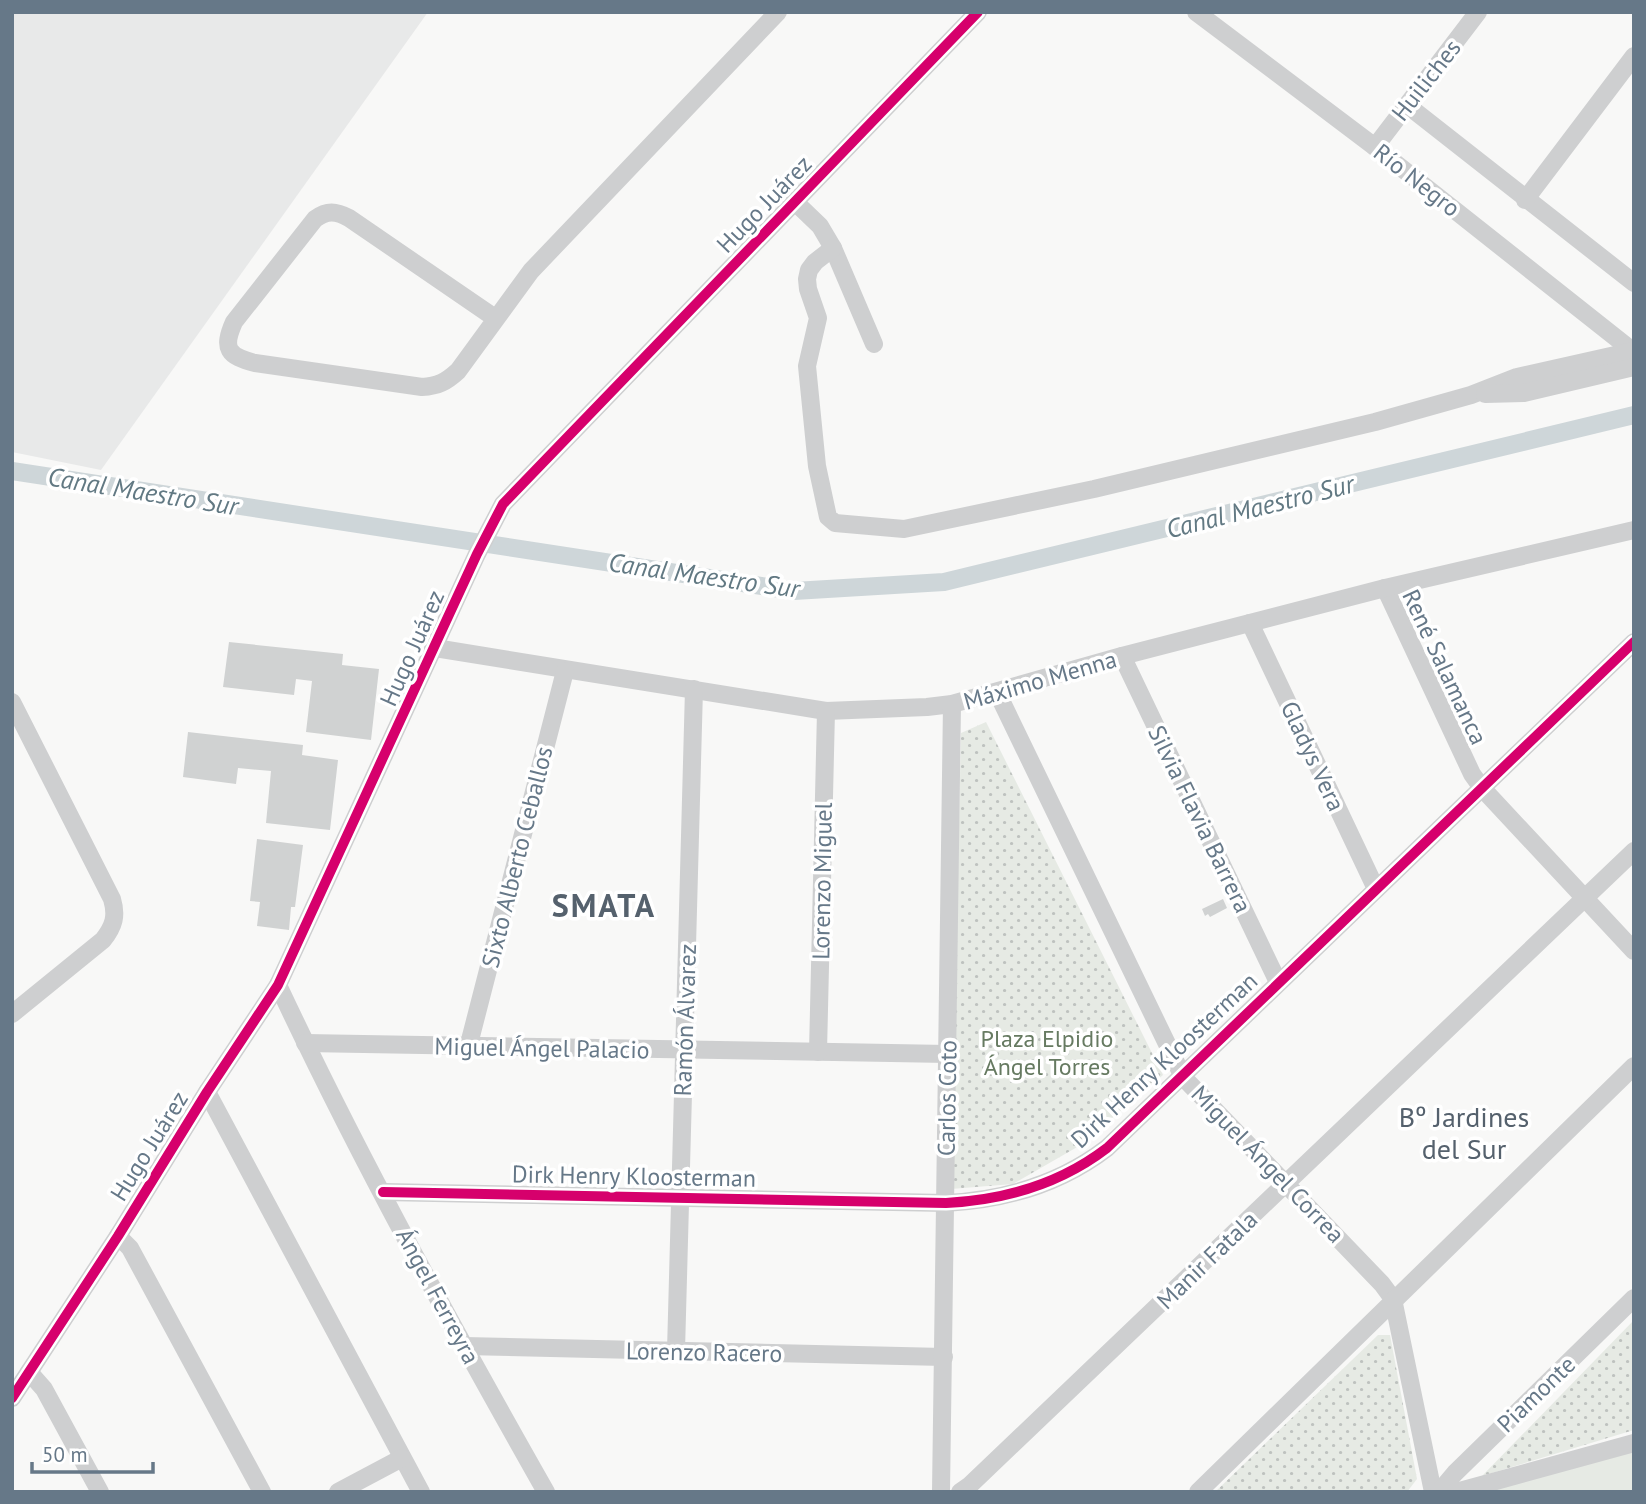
<svg xmlns="http://www.w3.org/2000/svg" width="1646" height="1504" viewBox="0 0 1646 1504" font-family="'PT Sans',sans-serif">
<style>
.built{fill:#e8e9e9}
.grass{fill:#e6eae4}
.park{fill:url(#park-dots)}
.lines{fill:none;stroke-linecap:round;stroke-linejoin:round}
.canal{stroke:#ced6d9;stroke-width:18}
.building{fill:#d0d2d2}
.minor{stroke:#cecfd0;stroke-width:18}
.cycleway-casing{stroke:#fff;stroke-width:15}
.cycleway{stroke:#d6006c;stroke-width:10}
.labels{text-anchor:middle;dominant-baseline:central;stroke-width:7;stroke-linejoin:round;paint-order:stroke}
.street-label{font-size:24px;fill:#667888;stroke:#fff}
.park-label{font-size:24px;fill:#667a61;stroke:#fff}
.water-label{font-size:26px;font-style:italic;fill:#627983;stroke:#fff}
.quarter-label{font-size:28px;fill:#55616d;stroke:#fff}
.district-label{font-size:32px;font-weight:bold;letter-spacing:2px;fill:#55616d;stroke:#fff}
</style>
<defs>
<pattern id="park-dots" width="8" height="8" patternUnits="userSpaceOnUse" patternTransform="scale(1.75)"><rect width="8" height="8" fill="#e6eae4"/><path d="M2 2h.1M6 6h.1" fill="none" stroke="#bec2bf" stroke-width="1.8" stroke-linecap="round"/></pattern>
</defs>
<rect width="100%" height="100%" fill="#f8f8f7"/>
<!-- built -->
<polygon class="built" points="12,12 428,12 101,470 12,452"/>
<!-- grass -->
<polygon class="grass" points="1634,1450 1634,1492 1480,1492"/>
<!-- park -->
<g class="park">
<polygon points="986,722 1163,1075 1079,1146 1013,1184 951,1189 961,733"/>
<polygon points="1634,1320 1634,1430 1482,1476"/>
<polygon points="1378,1335 1390,1335 1417,1479 1407,1492 1215,1492"/>
</g>
<g class="lines">
<!-- canal -->
<polyline class="canal" points="12,471 794,591 944,582 1634,415"/>
</g>
<!-- building -->
<g class="building">
<polygon points="229,642 343,654 342,665 379,669 371,740 306,732 312,681 296,679 294,695 223,687"/>
<polygon points="188,732 303,745 302,755 338,760 330,830 266,823 271,771 238,768 236,784 183,777"/>
<polygon points="257,839 303,845 295,907 291,907 289,930 257,926 260,902 250,901"/>
<polygon points="1223,899 1227,908 1210,917 1208,914 1205,916 1202,909"/>
</g>
<g class="lines">
<!-- minor -->
<g class="minor">
<polyline points="1196,12 1375,147 1634,352"/>
<polyline points="1407,105 1634,283"/>
<polyline points="1375,147 1478,12"/>
<polyline points="1525,200 1634,56"/>
<polyline points="795,202 820,226 833,248 874,344"/>
<polyline points="833,248 815,262 809,270 807,279 808,289 818,318 807,366 817,466 828,517 835,523 904,529 1094,489 1375,422 1471,395 1517,377 1633,351"/>
<path d="M495 318 349 218C336 211 327 210 315 219L234 322C222 349 228 356 255 363L422 387C438 386 446 382 458 371L531 271 778 12"/>
<polyline points="1485,394 1524,393 1634,367"/>
<polyline points="1385,588 1472,774 1482,788 1634,951"/>
<polyline points="1250,623 1376,889"/>
<polyline points="435,648 826,711 927,707 952,704 1122,656 1385,588 1634,530"/>
<polyline points="1122,656 1278,982"/>
<polyline points="997,692 1183,1077 1382,1284 1393,1299 1433,1492"/>
<path d="M12 702 112 899C117 916 114 926 103 940L12 1014"/>
<path d="M278 985C359 1158 452 1326 546 1492"/>
<polyline points="305,1043 948,1054"/>
<polyline points="469,1044 565,671"/>
<polyline points="818,1052 826,711"/>
<polyline points="207,1092 421,1492"/>
<path d="M383 1192 946 1203C1005 1200 1060 1184 1107 1148L1634 642"/>
<polyline points="118,1236 130,1248 262,1492"/>
<polyline points="464,1346 944,1357"/>
<polyline points="676,1351 694,689"/>
<polyline points="29,1372 44,1389 100,1492"/>
<polyline points="12,1398 118,1236 207,1092 278,985 477,554 503,504 978,12"/>
<polyline points="338,1492 402,1458"/>
<polyline points="941,1492 952,704"/>
<polyline points="960,1492 970,1485 1634,851"/>
<polyline points="1198,1492 1634,1066"/>
<polyline points="1439,1492 1455,1473 1634,1298"/>
<polyline points="1456,1492 1634,1443"/>
</g>
<!-- cycleway casing -->
<g class="cycleway-casing">
<g id="cycleway">
<path d="M383 1192 946 1203C1005 1200 1060 1184 1107 1148L1634 642"/>
<polyline points="12,1398 118,1236 207,1092 278,985 477,554 503,504 978,12"/>
</g>
</g>
<!-- cycleway -->
<use href="#cycleway" class="cycleway"/>
</g>
<g class="labels">
<!-- street labels -->
<g class="street-label">
<text transform="translate(1426 80) rotate(-52)">Huiliches</text>
<text transform="translate(1417 180) rotate(38)">Río Negro</text>
<text transform="translate(764 204) rotate(-46)">Hugo Juárez</text>
<text transform="translate(412 648) rotate(-66)">Hugo Juárez</text>
<text transform="translate(1445 667) rotate(65)">René Salamanca</text>
<text transform="translate(1040 680) rotate(-16)">Máximo Menna</text>
<text transform="translate(1313 756) rotate(65)">Gladys Vera</text>
<text transform="translate(1200 819) rotate(64)">Silvia Flavia Barrera</text>
<text transform="translate(517 857) rotate(-76)">Sixto Alberto Ceballos</text>
<text transform="translate(822 881) rotate(-89)">Lorenzo Miguel</text>
<text transform="translate(685 1020) rotate(-88)">Ramón Álvarez</text>
<text transform="translate(542 1048) rotate(1)">Miguel Ángel Palacio</text>
<text transform="translate(1164 1060) rotate(-43)">Dirk Henry Kloosterman</text>
<text transform="translate(947 1098) rotate(-89)">Carlos Coto</text>
<text transform="translate(149 1146) rotate(-58)">Hugo Juárez</text>
<text transform="translate(1268 1164) rotate(46)">Miguel Ángel Correa</text>
<text transform="translate(634 1176) rotate(1)">Dirk Henry Kloosterman</text>
<text transform="translate(1207 1260) rotate(-44)">Manir Fatala</text>
<text transform="translate(438 1296) rotate(62)">Ángel Ferreyra</text>
<text transform="translate(704 1352) rotate(1)">Lorenzo Racero</text>
<text transform="translate(1536 1394) rotate(-44)">Piamonte</text>
</g>
<!-- park labels -->
<g class="park-label">
<text x="1047" y="1038">Plaza Elpidio<tspan x="1047" dy="28">Ángel Torres</tspan></text>
</g>
<!-- water labels -->
<g class="water-label">
<text transform="translate(143 491) rotate(9)">Canal Maestro Sur</text>
<text transform="translate(1260 506) rotate(-14)">Canal Maestro Sur</text>
<text transform="translate(704 575) rotate(8)">Canal Maestro Sur</text>
</g>
<!-- quarter labels -->
<g class="quarter-label">
<text x="1464" y="1116">Bº Jardines<tspan x="1464" dy="32">del Sur</tspan></text>
</g>
<!-- district labels -->
<g class="district-label">
<text x="604" y="905">SMATA</text>
</g>
</g>
<!-- border -->
<rect width="1646" height="1504" fill="none" stroke="#667888" stroke-width="28"/>
<!-- scale -->
<path d="M32 1462v10h121v-10" fill="none" stroke="#667888" stroke-width="3.5"/>
<text x="42" y="1462" font-size="21" fill="#667888" stroke="#ffffff" stroke-width="5" paint-order="stroke">50 m</text>
</svg>
